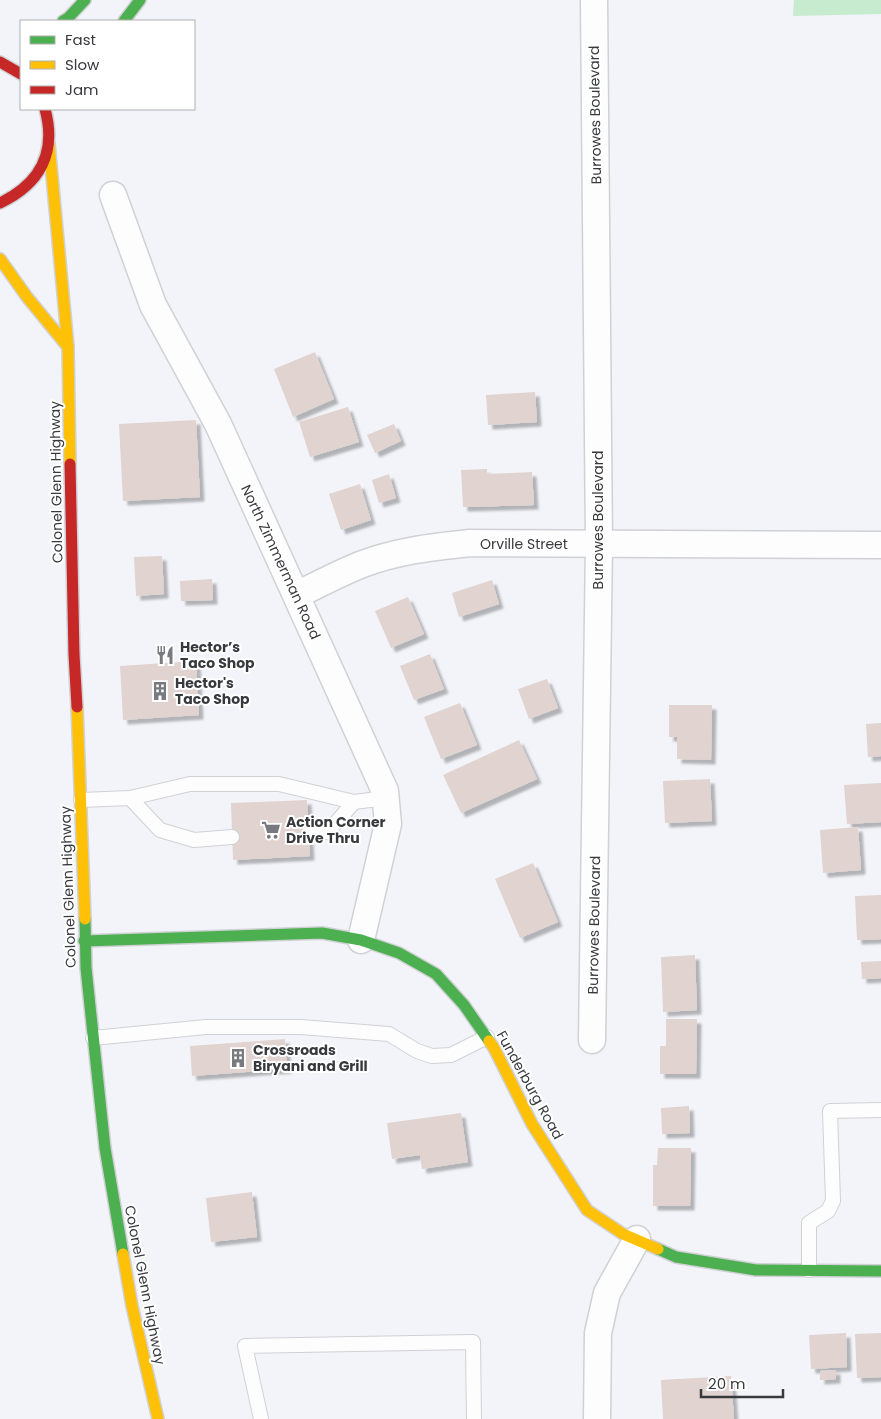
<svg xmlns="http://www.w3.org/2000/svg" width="881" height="1419" viewBox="0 0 881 1419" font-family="Poppins,sans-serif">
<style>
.green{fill:#c6ebce}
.building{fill:#e1d3cf;filter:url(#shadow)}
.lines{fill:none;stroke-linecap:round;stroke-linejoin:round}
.lane-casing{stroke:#d0d1d5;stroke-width:16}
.street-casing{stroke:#d0d1d5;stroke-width:29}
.fast-casing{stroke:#d0d1d5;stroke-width:14}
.slow-casing{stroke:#d0d1d5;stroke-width:14}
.jam-casing{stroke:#d0d1d5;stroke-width:14}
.lane{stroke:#fdfdfe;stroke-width:14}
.street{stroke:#fdfdfe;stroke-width:26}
.fast{stroke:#4caf50;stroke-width:11}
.slow{stroke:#ffc107;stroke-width:11}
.jam{stroke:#c62828;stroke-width:11}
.labels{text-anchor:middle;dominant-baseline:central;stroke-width:4;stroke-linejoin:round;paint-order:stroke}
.street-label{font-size:14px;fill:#38393d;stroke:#fff}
.poi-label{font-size:14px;font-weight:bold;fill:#38393d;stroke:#fff;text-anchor:start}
</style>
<defs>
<filter id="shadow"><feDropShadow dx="4.5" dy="4.5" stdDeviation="1" flood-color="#0004"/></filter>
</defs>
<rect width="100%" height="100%" fill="#f3f4f9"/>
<!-- green -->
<polygon class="green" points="794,0 881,0 881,14 793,16"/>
<!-- building -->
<g class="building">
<polygon points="315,352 334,399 293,417 274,369"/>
<polygon points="535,392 537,422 488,425 486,395"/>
<polygon points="348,407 359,442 310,457 299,422"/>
<polygon points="196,420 200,497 123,501 119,424"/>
<polygon points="394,424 401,441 375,453 367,435"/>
<polygon points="487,469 487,474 532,472 534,505 463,507 461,470"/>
<polygon points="389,474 396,498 379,503 372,480"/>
<polygon points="360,484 371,520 341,530 329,494"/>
<polygon points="162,556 164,594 136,596 134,557"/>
<polygon points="212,579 213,600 181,601 180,581"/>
<polygon points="492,580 499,604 459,617 452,593"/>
<polygon points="408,597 424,634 391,648 375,611"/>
<polygon points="430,654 444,689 414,700 400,666"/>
<polygon points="196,661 199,715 123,720 120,666"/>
<polygon points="547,679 558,708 529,719 518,689"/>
<polygon points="460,703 477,745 441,759 424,717"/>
<polygon points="669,705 712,705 711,760 677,759 677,737 669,737"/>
<polygon points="881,723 881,756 868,757 866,724"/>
<polygon points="519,740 537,779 461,813 443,775"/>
<polygon points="710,779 712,821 665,823 663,781"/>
<polygon points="881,783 881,822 847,824 844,785"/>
<polygon points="307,800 310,856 233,860 231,803"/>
<polygon points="858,827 861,870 823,873 820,830"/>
<polygon points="533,863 558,922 520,938 495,879"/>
<polygon points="881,895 881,939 857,940 855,896"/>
<polygon points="695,955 697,1010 663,1012 661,957"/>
<polygon points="881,961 881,978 862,979 861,962"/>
<polygon points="666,1019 697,1019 696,1074 660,1074 660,1046 666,1046"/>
<polygon points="285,1039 287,1069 192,1076 190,1046"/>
<polygon points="689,1106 690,1133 662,1134 661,1108"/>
<polygon points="461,1113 468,1162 422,1169 420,1155 392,1159 387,1123"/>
<polygon points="658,1148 691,1148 690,1206 653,1206 653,1165 657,1165"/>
<polygon points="252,1192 257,1237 211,1242 206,1198"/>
<polygon points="846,1333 847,1367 811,1369 809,1335"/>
<polygon points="881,1333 881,1377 857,1378 855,1334"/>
<polygon points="836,1370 836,1379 820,1380 820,1371"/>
<polygon points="731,1376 734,1419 663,1419 661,1380"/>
</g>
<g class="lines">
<!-- lane casing -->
<g class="lane-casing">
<g id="lane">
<polyline points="130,798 160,830 194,840 232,837"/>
<polyline points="81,800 130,798 190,784 279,784 354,802 386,798"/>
<polyline points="309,833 328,832 354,802"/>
<polyline points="93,1038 206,1027 301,1027 389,1034 417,1051 432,1056 451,1055 487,1037"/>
<polyline points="809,1270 809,1223 828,1211 833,1201 830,1111 881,1110"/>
<polyline points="261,1419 245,1346 473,1342 474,1419"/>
</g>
</g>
<!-- street casing -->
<g class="street-casing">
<g id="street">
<polyline points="113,195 153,305 218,424 385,791 388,824 361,940"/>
<path d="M297 595C317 585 338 574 360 565 396 551 432 547 470 543L881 545"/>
<polyline points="592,1040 599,544 594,0"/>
<polyline points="597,1419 598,1333 607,1293 637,1239"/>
</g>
</g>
<!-- fast casing -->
<g class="fast-casing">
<g id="fast">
<polyline points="63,21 68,18 85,0"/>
<polyline points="124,21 140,0"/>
<polyline points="85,919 86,968 105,1148 123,1254"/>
<polyline points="84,941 322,933 361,940 399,953 436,974 464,1005 489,1041"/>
<polyline points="658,1249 676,1257 756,1270 881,1271"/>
</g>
</g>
<!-- slow casing -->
<g class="slow-casing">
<g id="slow">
<polyline points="49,144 68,347 70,464"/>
<polyline points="0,259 27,297 68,347"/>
<polyline points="77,707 85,919"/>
<polyline points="489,1041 494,1048 532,1124 587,1210 623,1234 658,1249"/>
<polyline points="123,1254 132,1306 158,1419"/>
</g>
</g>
<!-- jam casing -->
<g class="jam-casing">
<g id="jam">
<polyline points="0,62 21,74"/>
<path d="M0 203C40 184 57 153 45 109"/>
<polyline points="70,464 74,654 77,707"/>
</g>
</g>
<!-- lane -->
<use href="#lane" class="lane"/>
<!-- street -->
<use href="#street" class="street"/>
<!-- fast -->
<use href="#fast" class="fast"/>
<!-- slow -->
<use href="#slow" class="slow"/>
<!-- jam -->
<use href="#jam" class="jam"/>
</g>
<!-- icons -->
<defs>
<g id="restaurant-bare" transform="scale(1.5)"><path d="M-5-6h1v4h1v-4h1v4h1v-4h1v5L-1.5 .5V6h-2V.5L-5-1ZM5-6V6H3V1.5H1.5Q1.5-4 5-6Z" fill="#797a7f" stroke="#fff" stroke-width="2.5" paint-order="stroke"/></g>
<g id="building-bare" transform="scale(1.5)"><path d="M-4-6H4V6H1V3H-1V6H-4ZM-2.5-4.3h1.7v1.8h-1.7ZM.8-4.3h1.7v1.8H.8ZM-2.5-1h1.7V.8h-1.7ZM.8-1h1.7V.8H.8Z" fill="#797a7f" stroke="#fff" stroke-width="2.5" paint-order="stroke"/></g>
<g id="supermarket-bare" transform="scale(1.5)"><path d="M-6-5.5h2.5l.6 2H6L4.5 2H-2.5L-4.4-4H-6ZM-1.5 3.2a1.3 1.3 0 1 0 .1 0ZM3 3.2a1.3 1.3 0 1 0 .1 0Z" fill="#797a7f" stroke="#fff" stroke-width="2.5" paint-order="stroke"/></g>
</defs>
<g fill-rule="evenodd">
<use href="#restaurant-bare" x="165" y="655"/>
<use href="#building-bare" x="160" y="691"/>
<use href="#supermarket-bare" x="271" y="830"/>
<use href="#building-bare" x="238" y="1058"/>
</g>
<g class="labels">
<!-- street labels -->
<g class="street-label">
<text transform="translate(595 115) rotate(-91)">Burrowes Boulevard</text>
<text transform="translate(56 482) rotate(-91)">Colonel Glenn Highway</text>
<text transform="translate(598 520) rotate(-90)">Burrowes Boulevard</text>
<text x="524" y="544">Orville Street</text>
<text transform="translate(281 562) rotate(65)">North Zimmerman Road</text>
<text transform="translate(68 887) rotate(-92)">Colonel Glenn Highway</text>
<text transform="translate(594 925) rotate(-89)">Burrowes Boulevard</text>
<text transform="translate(530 1085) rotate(61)">Funderburg Road</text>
<text transform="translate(145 1285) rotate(79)">Colonel Glenn Highway</text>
</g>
<!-- poi labels -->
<g class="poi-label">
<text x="180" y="647">Hector’s<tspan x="180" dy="16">Taco Shop</tspan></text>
<text x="175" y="683">Hector's<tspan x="175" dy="16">Taco Shop</tspan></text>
<text x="286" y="822">Action Corner<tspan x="286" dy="16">Drive Thru</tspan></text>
<text x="253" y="1050">Crossroads<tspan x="253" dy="16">Biryani and Grill</tspan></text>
</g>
</g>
<!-- legend -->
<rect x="20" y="20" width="175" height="90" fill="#ffffff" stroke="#afb0b1"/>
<rect x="30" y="36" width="25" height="8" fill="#4caf50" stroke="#afb0b1"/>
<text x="65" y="45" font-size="15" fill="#38393d">Fast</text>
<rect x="30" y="61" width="25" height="8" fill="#ffc107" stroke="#afb0b1"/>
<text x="65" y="70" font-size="15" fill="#38393d">Slow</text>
<rect x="30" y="86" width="25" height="8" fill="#c62828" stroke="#afb0b1"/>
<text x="65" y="95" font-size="15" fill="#38393d">Jam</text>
<!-- scale -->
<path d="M701 1389v8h82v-8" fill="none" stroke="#38393d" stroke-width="2.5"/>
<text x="708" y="1389" font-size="15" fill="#38393d" stroke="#ffffff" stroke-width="4" paint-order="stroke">20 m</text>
</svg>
